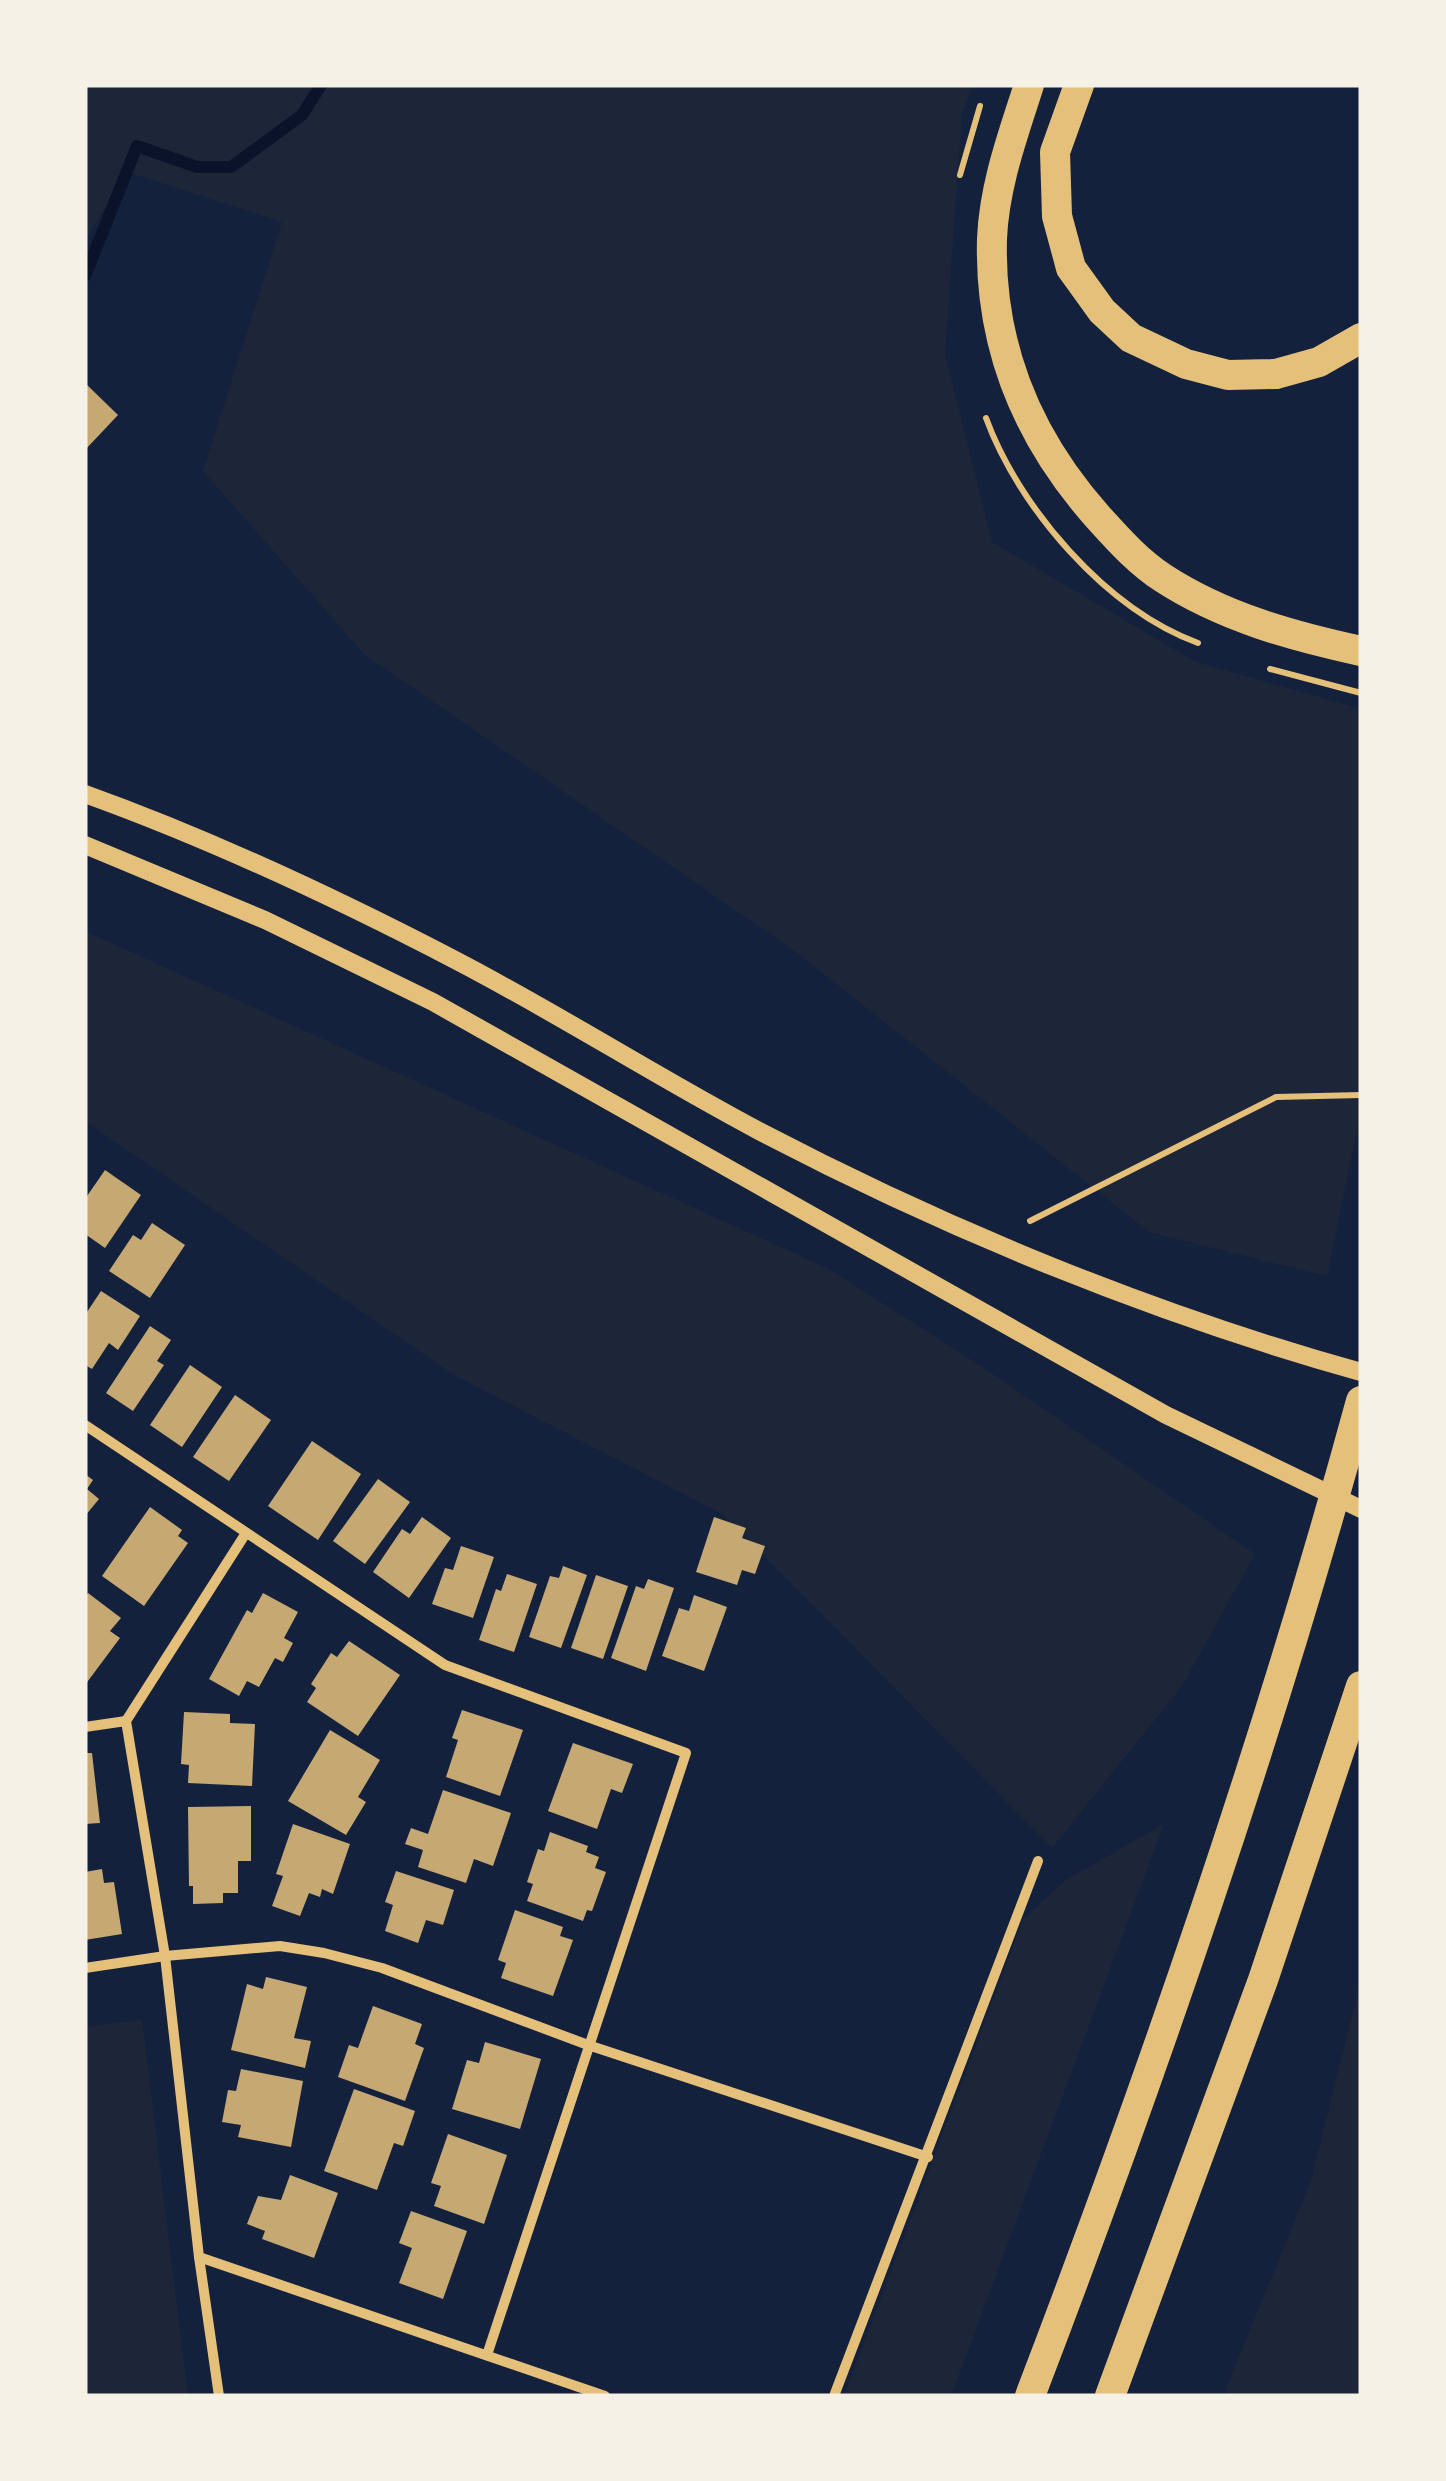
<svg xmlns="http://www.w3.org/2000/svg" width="1446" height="2481" viewBox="0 0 1446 2481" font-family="Merriweather,serif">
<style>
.green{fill:#1d2539}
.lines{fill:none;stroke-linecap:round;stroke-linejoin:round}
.stream{stroke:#0b132b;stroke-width:12}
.building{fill:#c6a872}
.path{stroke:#e5c07b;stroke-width:6}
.minor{stroke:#e5c07b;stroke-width:10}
.tertiary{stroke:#e5c07b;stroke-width:18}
.motorway{stroke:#e5c07b;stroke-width:30}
</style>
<rect width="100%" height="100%" fill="#14213d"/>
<!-- green -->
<g class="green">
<polygon points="85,85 974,85 962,112 945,354 992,542 1196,662 1361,709 1361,1111 1327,1276 1149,1232 796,952 364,654 203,471 282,222 131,173 92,227 85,244"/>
<polygon points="85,931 829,1269 984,1368 1255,1554 1182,1686 1052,1848 724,1515 454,1375 85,1121"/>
<polygon points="1164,1824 951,2396 844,2396 1024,1918 1066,1880"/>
<polygon points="1361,1979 1361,2396 1227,2396 1227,2386 1311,2181"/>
<polygon points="142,2020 188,2396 85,2396 85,2027"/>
</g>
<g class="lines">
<!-- stream -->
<polyline class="stream" points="85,276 137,146 197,167 231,167 302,115 321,85"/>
</g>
<!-- building -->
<g class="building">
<polygon points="85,383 118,415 85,450"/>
<polygon points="105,1170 141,1195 105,1248 85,1234 85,1199"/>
<polygon points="152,1223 185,1245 150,1298 109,1271 133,1235 141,1240"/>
<polygon points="101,1291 140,1316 118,1350 109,1343 92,1369 85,1365 85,1315"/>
<polygon points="150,1326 171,1340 157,1361 164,1365 133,1411 106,1393"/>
<polygon points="190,1365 222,1387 182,1447 150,1425"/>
<polygon points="235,1395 271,1420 229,1481 193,1457"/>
<polygon points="312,1441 361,1474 318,1540 268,1506"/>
<polygon points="85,1474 93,1480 87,1489 99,1499 85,1516"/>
<polygon points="378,1479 410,1502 365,1564 333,1541"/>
<polygon points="150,1507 182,1530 178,1536 188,1543 144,1606 102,1576"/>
<polygon points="422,1517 451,1538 409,1598 373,1572 402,1529 410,1534"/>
<polygon points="714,1517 746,1528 742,1538 765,1546 755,1574 742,1570 737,1585 696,1572"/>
<polygon points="461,1546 494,1557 473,1618 432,1604 445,1568 453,1570"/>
<polygon points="563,1566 587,1575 561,1648 529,1637 550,1576 559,1578"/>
<polygon points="507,1574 537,1584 514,1652 479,1640 496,1589 501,1591"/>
<polygon points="596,1575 628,1586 603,1659 571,1648"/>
<polygon points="648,1579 674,1588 646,1671 611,1658 636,1586 644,1589"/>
<polygon points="88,1593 121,1618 110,1631 120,1638 85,1685 85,1597"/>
<polygon points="263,1593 298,1612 284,1638 293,1643 283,1662 275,1658 259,1687 247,1681 239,1696 209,1679 247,1610 252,1613"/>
<polygon points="694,1595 727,1607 704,1671 662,1656 679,1608 689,1611"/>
<polygon points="349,1641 400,1675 358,1736 307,1702 316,1688 311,1684 331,1653 337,1657"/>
<polygon points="462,1710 523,1730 500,1796 446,1777 458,1740 452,1738"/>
<polygon points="184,1712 230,1714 230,1723 255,1724 252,1786 188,1783 189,1765 181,1764"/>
<polygon points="330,1730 380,1760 358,1797 366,1802 346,1835 288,1801"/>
<polygon points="573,1743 633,1764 622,1793 611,1789 597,1829 548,1811"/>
<polygon points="85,1753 92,1753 100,1823 85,1824"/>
<polygon points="443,1790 511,1813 493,1866 474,1859 466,1883 418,1867 423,1850 405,1844 411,1828 428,1834"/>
<polygon points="251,1806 251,1861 238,1861 238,1893 223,1893 223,1903 193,1904 193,1886 189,1886 188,1807"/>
<polygon points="293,1824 350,1844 333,1894 322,1889 320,1897 309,1893 300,1916 272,1906 283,1876 276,1874"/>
<polygon points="550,1832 588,1846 586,1852 599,1857 595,1868 606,1872 592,1911 587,1910 583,1921 527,1901 533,1884 527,1882 538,1849 544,1851"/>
<polygon points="102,1869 104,1883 114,1882 122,1934 85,1940 85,1872"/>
<polygon points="396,1871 454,1890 443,1925 426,1920 418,1943 385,1931 393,1905 385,1902"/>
<polygon points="515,1910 563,1927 560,1936 573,1940 553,1996 501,1978 506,1963 498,1960"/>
<polygon points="266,1977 307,1987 294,2038 311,2041 305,2068 231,2050 247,1984 263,1989"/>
<polygon points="373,2006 422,2024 415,2044 424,2048 405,2101 338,2077 349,2045 358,2048"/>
<polygon points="485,2042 541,2059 520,2129 452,2109 467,2060 479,2063"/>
<polygon points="241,2069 303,2081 291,2147 238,2137 241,2125 222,2122 228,2090 236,2091"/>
<polygon points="354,2089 415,2111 403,2146 394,2143 377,2190 324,2171"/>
<polygon points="448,2134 507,2155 484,2224 434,2206 441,2186 431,2183"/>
<polygon points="290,2175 338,2193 314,2258 262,2239 265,2231 247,2224 258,2196 281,2200"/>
<polygon points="411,2211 467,2231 443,2299 399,2283 412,2248 399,2243"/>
</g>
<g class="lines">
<!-- path -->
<g class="path">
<polyline points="960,175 980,106"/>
<path d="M986 418C1019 508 1106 609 1198 643"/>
<polyline points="1270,669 1361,693"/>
<polyline points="1030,1221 1276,1097 1361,1095"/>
</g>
<!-- minor -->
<g class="minor">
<polyline points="85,1425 445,1665 686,1753 487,2355"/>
<polyline points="246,1533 126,1721 165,1956 199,2257 605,2396"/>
<polyline points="85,1727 126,1721"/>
<polyline points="85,1968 165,1956 280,1946 324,1953 382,1968 588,2045 928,2157"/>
<polyline points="199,2257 219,2396"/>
<polyline points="834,2396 1038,1861"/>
</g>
<!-- tertiary -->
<g class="tertiary">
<path d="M85 794C213 840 336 898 457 961 559 1014 657 1077 759 1131 948 1230 1156 1315 1361 1372"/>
<polyline points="85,845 265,920 433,1002 1166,1415 1361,1509"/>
</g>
<!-- motorway -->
<g class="motorway">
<path d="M1029 85C1013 135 994 186 992 239 989 346 1027 437 1097 516 1117 538 1137 561 1163 578 1223 617 1292 636 1361 651"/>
<polyline points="1079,85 1055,152 1057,216 1071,268 1102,311 1131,338 1186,364 1228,375 1276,374 1319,362 1361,338"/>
<path d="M1030 2396C1155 2069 1269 1739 1361 1401"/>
<polyline points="1110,2396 1263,1980 1361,1686"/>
</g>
</g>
<!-- border -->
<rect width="1446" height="2481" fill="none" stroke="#f6f1e7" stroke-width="175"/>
</svg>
